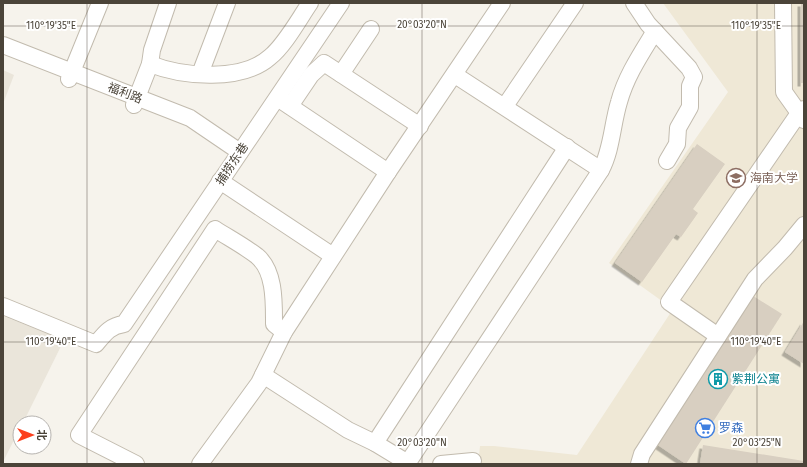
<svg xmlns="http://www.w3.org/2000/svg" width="807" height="467" viewBox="0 0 807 467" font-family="'Fira Sans','Noto Sans SC',sans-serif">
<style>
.residential{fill:#eae5da}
.education{fill:#efe8d6}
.building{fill:#d8cfc1;filter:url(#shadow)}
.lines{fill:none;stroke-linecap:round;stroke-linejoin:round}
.street-casing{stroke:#c2bbae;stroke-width:18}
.street{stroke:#fff;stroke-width:16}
.ticks{fill:none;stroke:#4b4439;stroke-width:1;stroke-opacity:0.45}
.labels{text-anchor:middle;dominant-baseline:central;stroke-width:4;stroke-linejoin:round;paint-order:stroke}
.street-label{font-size:12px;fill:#4b4439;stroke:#fff}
.education-label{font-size:12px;fill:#785e54;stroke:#fff;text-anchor:start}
.culture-label{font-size:12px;fill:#0d838f;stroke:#fff;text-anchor:start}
.shop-label{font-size:12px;fill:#366cbe;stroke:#fff;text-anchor:start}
.ticks-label{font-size:10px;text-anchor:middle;fill:#4b4439;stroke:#fff;stroke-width:4;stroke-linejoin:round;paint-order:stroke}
</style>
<defs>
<filter id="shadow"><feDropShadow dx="-3.5" dy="3.5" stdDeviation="0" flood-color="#0004"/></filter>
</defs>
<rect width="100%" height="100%" fill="#f6f3ec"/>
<!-- residential -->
<g class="residential">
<polygon points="3,70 14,75 3,104"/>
<polygon points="3,316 64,340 23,423 20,423 20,428 3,462"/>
</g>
<!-- education -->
<polygon class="education" points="663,3 804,3 804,464 478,464 480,446 494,446 577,455 673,309 609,263 728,92"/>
<!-- building -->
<g class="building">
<rect x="801" y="3" width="3" height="80"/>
<polygon points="697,144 725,164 693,209 698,213 681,237 676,234 642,282 615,263"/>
<polygon points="750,294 782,314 686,464 655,443"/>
<polygon points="804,321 804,364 785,352"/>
<polygon points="703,445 804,461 804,464 700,464"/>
</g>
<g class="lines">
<!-- street casing -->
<g class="street-casing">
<g id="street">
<polyline points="634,3 648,24 689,68 694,77 690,86 690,107 678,128 677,144 667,161"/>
<polyline points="783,3 784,92 804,120"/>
<polyline points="3,45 190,118 240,152"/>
<polyline points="150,64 152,50 168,3"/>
<polyline points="200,74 227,3"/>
<polyline points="341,74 371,29"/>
<polyline points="455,75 601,170"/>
<polyline points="69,79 100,3"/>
<polyline points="282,101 388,172"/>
<path d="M134 105 150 64C183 77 242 82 270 57 285 45 299 19 310 3"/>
<polyline points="290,106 311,75 324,63 420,126"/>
<polyline points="505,106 575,3"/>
<polyline points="220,181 333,256"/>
<path d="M3 306 96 344C105 333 110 326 124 324L341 3"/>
<polyline points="718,336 669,302 799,113 804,109"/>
<polyline points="263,375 348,430 375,443 567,147"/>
<polyline points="375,443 408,463"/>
<path d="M136 464 79 435 215 229C229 238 244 246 257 256 275 271 274 302 274 324L284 332"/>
<polyline points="200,464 259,383 284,332 388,172 502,3"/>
<path d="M407 464 601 170C612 149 612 125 619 102 626 76 641 54 655 31"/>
<polyline points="441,464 473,461"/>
<polyline points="639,464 642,454 755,279 785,248 804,225"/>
</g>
</g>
<!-- street -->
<use href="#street" class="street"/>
</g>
<!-- ticks -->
<path class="ticks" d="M87 3V464M422 3V464M757 3V464M3 26H804M3 342H804"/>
<!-- icons -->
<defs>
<g id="university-ring" transform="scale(1)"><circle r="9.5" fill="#fff" stroke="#8d6e63" stroke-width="1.5"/><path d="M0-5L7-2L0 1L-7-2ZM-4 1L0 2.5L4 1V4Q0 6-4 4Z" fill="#8d6e63"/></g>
<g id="building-ring" transform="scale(1)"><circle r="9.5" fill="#fff" stroke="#0f9aa8" stroke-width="1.5"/><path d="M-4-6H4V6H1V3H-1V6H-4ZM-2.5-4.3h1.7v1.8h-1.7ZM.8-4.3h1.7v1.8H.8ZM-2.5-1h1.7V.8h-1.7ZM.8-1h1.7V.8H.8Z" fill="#0f9aa8"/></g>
<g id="supermarket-ring" transform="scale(1)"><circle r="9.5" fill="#fff" stroke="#3f7fe0" stroke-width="1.5"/><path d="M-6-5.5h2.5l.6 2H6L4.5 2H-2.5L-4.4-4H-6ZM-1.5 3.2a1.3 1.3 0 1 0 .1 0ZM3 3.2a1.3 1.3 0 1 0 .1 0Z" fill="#3f7fe0"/></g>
</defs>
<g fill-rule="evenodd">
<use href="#university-ring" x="736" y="178"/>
<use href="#building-ring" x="718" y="379"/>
<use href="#supermarket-ring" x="705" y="428"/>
</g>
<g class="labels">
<!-- street labels -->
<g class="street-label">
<text transform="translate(125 93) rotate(21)">福利路</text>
<text transform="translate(232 164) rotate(-56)">捕捞东巷</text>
</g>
<!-- education labels -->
<g class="education-label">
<text x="750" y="178">海南大学</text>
</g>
<!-- culture labels -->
<g class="culture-label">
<text x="732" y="379">紫荆公寓</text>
</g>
<!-- shop labels -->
<g class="shop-label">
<text x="719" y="428">罗森</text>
</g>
</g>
<g class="ticks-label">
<text x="422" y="28">20°03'20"N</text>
<text x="756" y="29">110°19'35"E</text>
<text x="51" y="29">110°19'35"E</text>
<text x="756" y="345">110°19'40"E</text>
<text x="51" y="345">110°19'40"E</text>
<text x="422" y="446">20°03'20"N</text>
<text x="757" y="446">20°03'25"N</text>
</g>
<!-- border -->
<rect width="807" height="467" fill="none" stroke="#4b4439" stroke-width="8"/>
<!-- north arrow -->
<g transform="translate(32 435) rotate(90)"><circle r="19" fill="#ffffff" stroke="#b7b4b0"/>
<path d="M0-3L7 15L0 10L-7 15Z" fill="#fc3f1d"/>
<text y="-6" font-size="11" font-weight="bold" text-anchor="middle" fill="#4b4439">北</text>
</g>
</svg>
